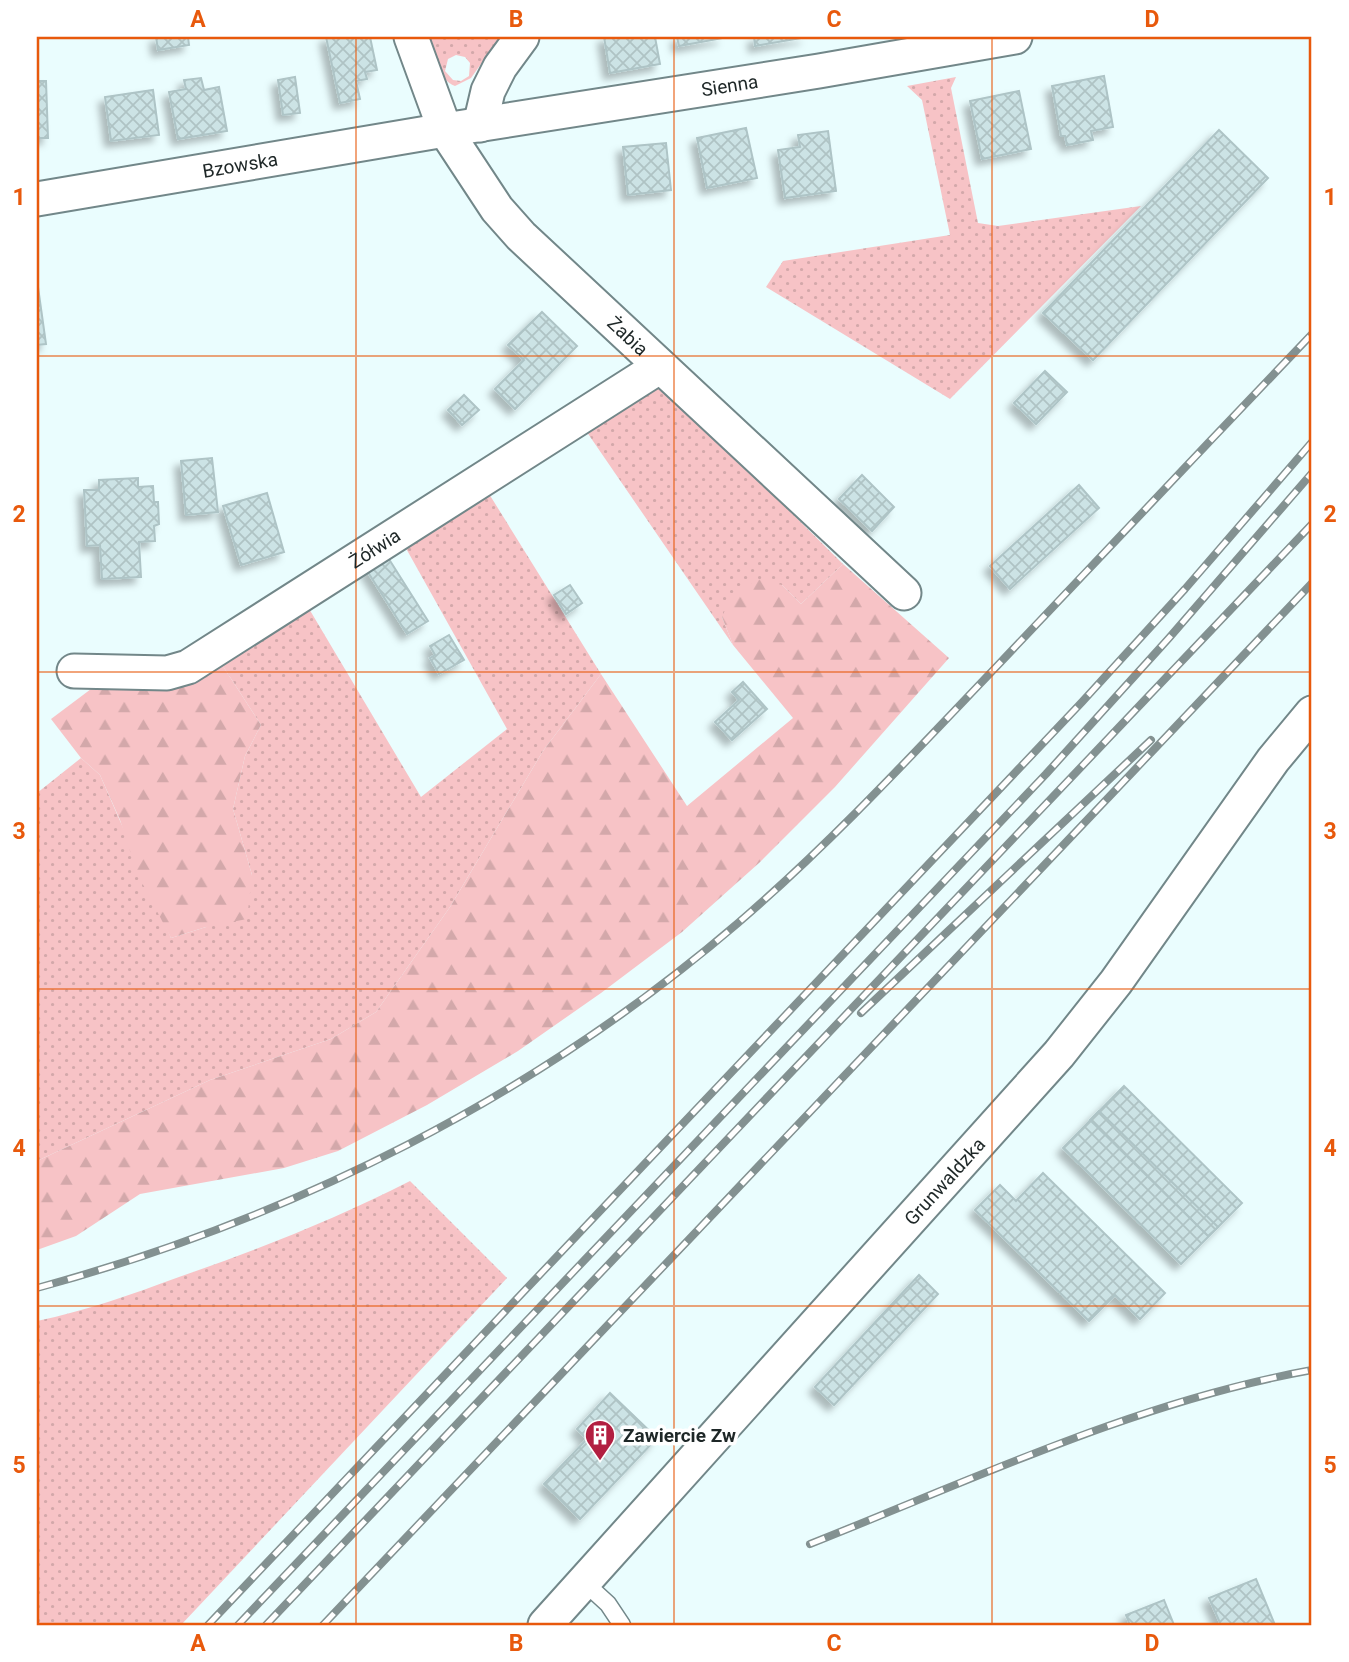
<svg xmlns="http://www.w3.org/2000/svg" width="1349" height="1662" viewBox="0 0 1349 1662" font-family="Roboto,sans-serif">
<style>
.grass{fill:url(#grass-dots);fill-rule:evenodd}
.forest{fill:url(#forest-firs)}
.building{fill:url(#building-cross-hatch);stroke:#aec4c6;stroke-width:2;filter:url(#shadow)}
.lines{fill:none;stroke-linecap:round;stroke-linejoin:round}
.service-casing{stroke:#728789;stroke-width:19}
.minor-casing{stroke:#728789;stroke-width:37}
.service{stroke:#fff;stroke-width:16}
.minor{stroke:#fff;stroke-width:33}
.rail-casing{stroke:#839191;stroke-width:8}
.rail{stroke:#fff;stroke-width:5;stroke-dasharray:16;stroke-linecap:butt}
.grid{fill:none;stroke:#e8590c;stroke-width:2;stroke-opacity:0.55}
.labels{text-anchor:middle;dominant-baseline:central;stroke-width:7;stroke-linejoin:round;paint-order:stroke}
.street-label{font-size:19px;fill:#1e2727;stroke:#fff}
.poi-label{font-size:19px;font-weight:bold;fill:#1e2727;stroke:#fff;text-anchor:start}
.neatline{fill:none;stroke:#e8590c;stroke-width:2.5}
.grid-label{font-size:23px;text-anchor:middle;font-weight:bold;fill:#e8590c}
</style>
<defs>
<pattern id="grass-dots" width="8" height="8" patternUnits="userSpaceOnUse" patternTransform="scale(1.75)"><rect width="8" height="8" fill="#f7c3c6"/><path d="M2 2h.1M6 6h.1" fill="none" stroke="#d3a8aa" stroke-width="1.8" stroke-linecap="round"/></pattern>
<pattern id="forest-firs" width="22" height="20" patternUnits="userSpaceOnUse" patternTransform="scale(1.75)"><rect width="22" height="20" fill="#f7c3c6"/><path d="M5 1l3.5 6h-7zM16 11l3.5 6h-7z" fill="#d3a8aa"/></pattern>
<pattern id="building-cross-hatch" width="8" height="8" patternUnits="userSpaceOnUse" patternTransform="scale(1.75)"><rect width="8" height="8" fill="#cce3e5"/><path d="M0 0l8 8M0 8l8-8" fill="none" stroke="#afc3c4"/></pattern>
<filter id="shadow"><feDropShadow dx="-6" dy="6" stdDeviation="3.5" flood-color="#0004"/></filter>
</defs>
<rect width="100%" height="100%" fill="#eafdfe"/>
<!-- grass -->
<g class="grass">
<path d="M429 37H500L471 78 455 86C439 81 434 52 429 37ZM456 55 465 57 470 63 469 76 461 81 453 80 445 71 448 59Z"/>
<polygon points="956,77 951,88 978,223 998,226 1141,206 950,399 766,287 783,261 950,235 922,100 907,86"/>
<polygon points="652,382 664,387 843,564 801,604 782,585 722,617 733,645 582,425"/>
<polygon points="486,489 601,674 543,751 450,907 376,1012 331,1039 210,1080 37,1161 37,793 81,758 100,775 171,938 206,927 252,875 233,809 245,756 261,725 219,660 305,602 421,797 507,729 403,543"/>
<path d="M410 1181 507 1278 181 1625H37V1321C85 1311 133 1294 179 1277 259 1249 334 1220 410 1181Z"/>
</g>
<!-- forest -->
<g class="forest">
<polygon points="843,564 949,658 835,787 759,863 682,932 601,993 518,1051 427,1105 338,1151 284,1168 140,1194 76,1236 37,1250 37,1161 210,1080 331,1039 376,1012 450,907 543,751 601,674 687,806 793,718 733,645 722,617 731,596 758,579 782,585 801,604"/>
<polygon points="219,660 261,725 245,756 233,809 252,875 247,919 206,927 171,938 137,873 120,820 100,775 81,758 51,719 91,689 103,685 148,689 182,686"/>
</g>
<!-- building -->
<g class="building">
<polygon points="156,37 188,37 189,45 158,50"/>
<polygon points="326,37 370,37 377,70 365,72 367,79 356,81 360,99 340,103"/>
<polygon points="604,37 655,37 660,64 610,73"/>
<polygon points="677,37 723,37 723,38 679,46"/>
<polygon points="754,37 807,37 755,46"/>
<polygon points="1104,76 1113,127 1091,131 1093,140 1067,145 1065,136 1061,136 1052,86"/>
<polygon points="295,77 300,113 283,115 278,80"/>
<polygon points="201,78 204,90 219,87 227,131 178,139 169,92 186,89 184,80"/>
<polygon points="37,81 46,81 48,138 37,138"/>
<polygon points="153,90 159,135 111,141 105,97"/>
<polygon points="1019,91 1031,149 982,159 970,101"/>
<polygon points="746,128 757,178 707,188 697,138"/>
<polygon points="1219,130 1268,178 1093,360 1043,313"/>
<polygon points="828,131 836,191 785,198 778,150 800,147 798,135"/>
<polygon points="666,143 671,190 628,195 623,147"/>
<polygon points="37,280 46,344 37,345"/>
<polygon points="542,312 577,346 515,409 495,389 524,360 508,345"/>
<polygon points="1045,371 1067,392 1036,424 1014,403"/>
<polygon points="464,395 479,410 462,425 448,410"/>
<polygon points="212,458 218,512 186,515 181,461"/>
<polygon points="862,475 894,507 872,531 839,499"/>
<polygon points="138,478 138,487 153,486 154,502 158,502 159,524 154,526 155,541 139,542 141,577 102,579 100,545 87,546 84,490 99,490 99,480"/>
<polygon points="1079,485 1099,508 1010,589 990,566"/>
<polygon points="267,493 284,552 241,565 223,506"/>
<polygon points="387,556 428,621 407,634 366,569"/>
<polygon points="570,585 582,603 566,614 554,595"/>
<polygon points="449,635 464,660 439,674 430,658 435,655 430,646"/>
<polygon points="743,682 767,709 732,740 715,722 739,700 732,692"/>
<polygon points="1124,1086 1242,1203 1181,1264 1063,1148"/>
<polygon points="1099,1111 1218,1227 1208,1236 1090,1120"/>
<polygon points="1043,1173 1165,1293 1140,1319 1115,1295 1089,1321 975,1210 1000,1185 1016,1201"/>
<polygon points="919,1275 938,1294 834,1405 815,1387"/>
<polygon points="610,1393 657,1438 580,1519 544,1484 587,1439 577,1429"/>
<polygon points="1256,1579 1275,1625 1221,1625 1209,1598"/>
<polygon points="1164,1600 1174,1625 1130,1625 1126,1615"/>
</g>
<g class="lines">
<!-- service casing -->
<g class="service-casing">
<polyline id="service" points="584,1582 608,1604 622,1625"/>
</g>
<!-- minor casing -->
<g class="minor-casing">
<g id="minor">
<path id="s1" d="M411 37 445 130 497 209 521 236 904 593"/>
<polyline points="480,125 488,91 500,67 522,37"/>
<path id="s2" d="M37 199 445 130 819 71 1015 37"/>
<path id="s3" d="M74 671 167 673 188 667 659 367"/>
<path id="s4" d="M545 1625 1059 1054 1116 982 1273 760 1312 713"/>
</g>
</g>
<!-- service -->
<use href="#service" class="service"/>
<!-- minor -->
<use href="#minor" class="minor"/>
<!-- rail casing -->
<g class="rail-casing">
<g id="rail">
<polyline points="861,1013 1151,740"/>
<path d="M37 1288C294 1218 535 1097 738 923 831 843 914 753 998 665 1103 554 1207 444 1312 334"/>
<path d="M810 1544C974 1479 1139 1401 1312 1370"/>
<polyline points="208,1625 1082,702 1185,589 1312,442"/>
<polyline points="238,1625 1046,774 1169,638 1312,473"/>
<polyline points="266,1625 1312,524"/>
<polyline points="323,1625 1312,583"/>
</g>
</g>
<!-- rail -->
<use href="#rail" class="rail"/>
</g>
<!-- grid -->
<path class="grid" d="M356 37V1625M674 37V1625M992 37V1625M37 356H1312M37 672H1312M37 989H1312M37 1306H1312"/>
<!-- icons -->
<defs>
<g id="building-pin" transform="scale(1.575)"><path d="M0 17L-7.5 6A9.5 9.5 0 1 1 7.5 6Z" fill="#b21f41" stroke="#fff"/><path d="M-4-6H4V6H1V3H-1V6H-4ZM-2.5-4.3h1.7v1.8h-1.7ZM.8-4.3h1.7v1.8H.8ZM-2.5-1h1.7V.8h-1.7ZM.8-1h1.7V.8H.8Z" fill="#fff"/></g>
</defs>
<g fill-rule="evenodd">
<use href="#building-pin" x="600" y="1435"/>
</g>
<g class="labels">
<!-- street labels -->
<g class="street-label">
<text stroke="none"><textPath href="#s2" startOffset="702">Sienna</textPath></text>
<text stroke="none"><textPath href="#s2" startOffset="206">Bzowska</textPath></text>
<text stroke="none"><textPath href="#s1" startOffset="376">Żabia</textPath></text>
<text stroke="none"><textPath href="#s3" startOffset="336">Żółwia</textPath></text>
<text stroke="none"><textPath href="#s4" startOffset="597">Grunwaldzka</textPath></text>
</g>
<!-- poi labels -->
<g class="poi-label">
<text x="623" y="1435">Zawiercie Zw</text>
</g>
</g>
<!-- border -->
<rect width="1349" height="1662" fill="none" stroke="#ffffff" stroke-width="77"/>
<rect x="38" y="38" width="1272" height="1586" class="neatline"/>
<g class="grid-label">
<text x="198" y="27">A</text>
<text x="516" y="27">B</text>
<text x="834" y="27">C</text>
<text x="1152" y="27">D</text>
<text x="19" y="205">1</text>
<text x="1330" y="205">1</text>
<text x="19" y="522">2</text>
<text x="1330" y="522">2</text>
<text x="19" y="839">3</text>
<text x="1330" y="839">3</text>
<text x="19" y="1156">4</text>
<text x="1330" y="1156">4</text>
<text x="19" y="1473">5</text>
<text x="1330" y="1473">5</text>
<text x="198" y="1651">A</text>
<text x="516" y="1651">B</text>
<text x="834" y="1651">C</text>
<text x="1152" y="1651">D</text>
</g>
</svg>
